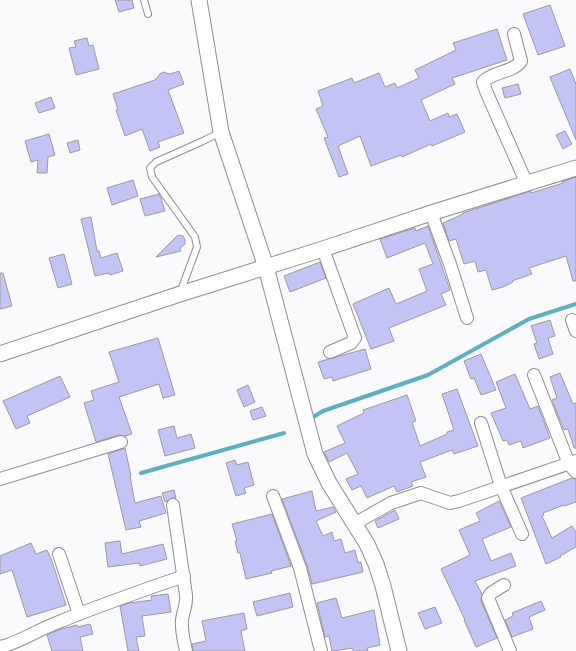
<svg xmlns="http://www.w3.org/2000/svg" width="576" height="651" viewBox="0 0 576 651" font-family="'IBM Plex Sans',sans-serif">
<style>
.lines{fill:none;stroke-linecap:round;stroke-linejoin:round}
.stream{stroke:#5ab1c2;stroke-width:4}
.building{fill:#c4c3f5;stroke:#9b9b9d}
.service-casing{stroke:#8e8e90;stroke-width:8}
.minor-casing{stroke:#8e8e90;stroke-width:14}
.tertiary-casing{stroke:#8e8e90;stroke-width:17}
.service{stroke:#fff;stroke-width:6}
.minor{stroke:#fff;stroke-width:12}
.tertiary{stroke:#fff;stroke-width:15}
</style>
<rect width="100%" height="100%" fill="#fafafc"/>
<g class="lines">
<!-- stream -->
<g class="stream">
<polyline points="310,419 323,411 428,375 529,319 576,304"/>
<polyline points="141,473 284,433"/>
</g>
</g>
<!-- building -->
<g class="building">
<polygon points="115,0 132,0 134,8 119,12"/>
<polygon points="550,5 565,46 538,55 523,14"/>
<polygon points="497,29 507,60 452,78 455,84 421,100 430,121 448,113 449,117 457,114 465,132 432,146 431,144 402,157 401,155 371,166 360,136 338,146 348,174 339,177 324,138 328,137 316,109 323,106 318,91 352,78 354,83 379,73 385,87 395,83 397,88 419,78 415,70 456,50 453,43"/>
<polygon points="87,38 89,46 93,45 99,69 76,75 69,48 76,47 74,41"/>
<polygon points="570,69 576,84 576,140 550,77"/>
<polygon points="179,71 184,84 168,90 184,133 158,142 160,147 150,151 142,129 125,136 116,110 118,110 113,94 155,80 160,74 163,72 170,74"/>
<polygon points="518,84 521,94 505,98 502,88"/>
<polygon points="51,97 55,108 39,113 35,103"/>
<polygon points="565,131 572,144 563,149 556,135"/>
<polygon points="49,134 55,155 48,157 47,173 37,173 38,160 31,162 25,141"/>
<polygon points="78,140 80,150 70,153 67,143"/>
<polygon points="576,177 576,281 573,281 566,256 529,268 532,274 512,281 513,282 503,287 492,290 486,270 478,272 475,261 464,264 456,239 449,241 443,223 463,214 463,213 531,191 531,193 563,183 562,182"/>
<polygon points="133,180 138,196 112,205 107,188"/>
<polygon points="159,194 161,198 165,211 145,216 140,199"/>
<polygon points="91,217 97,251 99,251 101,258 117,253 123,271 110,275 109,273 95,276 81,219"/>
<polygon points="428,226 450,290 441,294 446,305 389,328 394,341 371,349 353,304 389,288 396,304 427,291 419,269 433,264 425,243 387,258 380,239 415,228 416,231"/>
<polygon points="178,235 183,236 185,240 185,244 180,248 181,251 156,257"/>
<polygon points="64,254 72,284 58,288 49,258"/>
<polygon points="320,262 326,278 290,292 284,276"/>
<polygon points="0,273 3,273 12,306 0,309"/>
<polygon points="550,320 555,336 548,338 553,354 539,359 534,344 537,343 531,326"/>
<polygon points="158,338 175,395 163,398 159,384 119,397 132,434 125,436 119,435 96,442 84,403 94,400 91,391 119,382 109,352"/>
<polygon points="365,349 371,369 333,381 332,377 324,379 318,362"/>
<polygon points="481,354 496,390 481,395 474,378 471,379 464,361"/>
<polygon points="560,373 573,404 576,403 576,448 574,448 568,429 564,430 552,400 557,398 550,377"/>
<polygon points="515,374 530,409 538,406 550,438 523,448 521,441 509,445 507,440 503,441 491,413 506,408 496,382"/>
<polygon points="60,376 70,397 27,416 30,423 16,429 3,401"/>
<polygon points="248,385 255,402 244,407 237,390"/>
<polygon points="457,389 478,446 454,454 452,450 420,462 426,477 411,482 413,486 397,492 394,486 367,498 361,486 352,490 346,479 358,474 347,453 329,462 324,452 345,443 337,426 364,413 363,410 407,395 416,421 412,422 420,446 447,434 447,432 454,430 442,394"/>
<polygon points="262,407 266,416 253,420 250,411"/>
<polygon points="174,426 177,438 191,434 195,448 165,456 158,430"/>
<polygon points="125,448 131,476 130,476 135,503 161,496 166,513 139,521 141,527 126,530 108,454"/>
<polygon points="235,460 237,465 248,462 254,485 244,488 246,493 236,496 226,463"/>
<polygon points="572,478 576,479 576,502 564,506 564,505 543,513 544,515 542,516 552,538 572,526 576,532 576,547 560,556 561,557 546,564 521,498"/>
<polygon points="174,490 176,498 172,498 165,502 162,493"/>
<polygon points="312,491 316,511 333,507 336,512 316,521 323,536 332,532 334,541 341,539 345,553 355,550 358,563 361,562 363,572 312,584 307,565 282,499"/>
<polygon points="499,501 511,527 482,539 491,561 511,553 516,566 475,581 482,594 481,601 497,638 476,647 464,620 465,620 441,569 470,555 459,530 480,521 476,513"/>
<polygon points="395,510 399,519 378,528 375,521"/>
<polygon points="272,514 291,566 271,571 272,573 246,579 240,553 238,553 235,541 237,541 232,524"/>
<polygon points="120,541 122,554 163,544 167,559 140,566 139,563 108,567 105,543"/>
<polygon points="31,543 36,554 47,550 52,561 66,605 27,617 12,570 0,574 0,556"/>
<polygon points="290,593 293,607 257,616 253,602"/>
<polygon points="168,594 171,612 142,616 145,636 136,637 139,651 128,651 120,606 129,603 152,600 151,596"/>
<polygon points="336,598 342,618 374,610 380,645 367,648 368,651 353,651 353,648 332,651 329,636 325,637 317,603"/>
<polygon points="541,601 545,610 529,617 533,629 512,637 505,620 513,616 512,613"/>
<polygon points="435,607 442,623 425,629 418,613"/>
<polygon points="244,613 247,629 241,631 245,651 193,651 192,644 206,641 202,621"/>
<polygon points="90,624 93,634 80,637 83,651 52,651 47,635 61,629 77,625 77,627"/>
</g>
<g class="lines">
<!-- service casing -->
<g class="service-casing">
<g id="service">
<polyline points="144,0 148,14"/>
<polyline points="180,293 197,247 195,237 152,177 150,168 156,162 203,141 221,132"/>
</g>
</g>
<!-- minor casing -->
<g class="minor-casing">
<g id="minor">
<path d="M514 34 521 61C513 73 493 71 483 82L486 91 526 182"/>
<polyline points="431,213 450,264 467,318"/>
<polyline points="323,249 355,338 351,343 330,352"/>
<polyline points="572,320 576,331"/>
<polyline points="534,375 569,464 576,472"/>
<polyline points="481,423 501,486 522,534"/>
<polyline points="0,479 121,442"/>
<polyline points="273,496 300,568 321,651"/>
<path d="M173 505 186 595C187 606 183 610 182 620 181 630 184 641 186 651"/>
<polyline points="354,524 391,503 421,493 450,503 459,501 576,461"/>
<polyline points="59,554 79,614"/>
<polyline points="504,585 491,593 488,598 510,651"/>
<path d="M0 647C16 644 38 630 54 624 97 606 141 591 184 576"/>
</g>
</g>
<!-- tertiary casing -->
<g class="tertiary-casing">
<g id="tertiary">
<polyline points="199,0 221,132 266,267 315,454 329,483 367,544 376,564 383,586 399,651"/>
<polyline points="0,354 180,294 323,249 431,213 576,168"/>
</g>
</g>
<!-- service -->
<use href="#service" class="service"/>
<!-- minor -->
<use href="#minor" class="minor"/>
<!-- tertiary -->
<use href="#tertiary" class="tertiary"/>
</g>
</svg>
